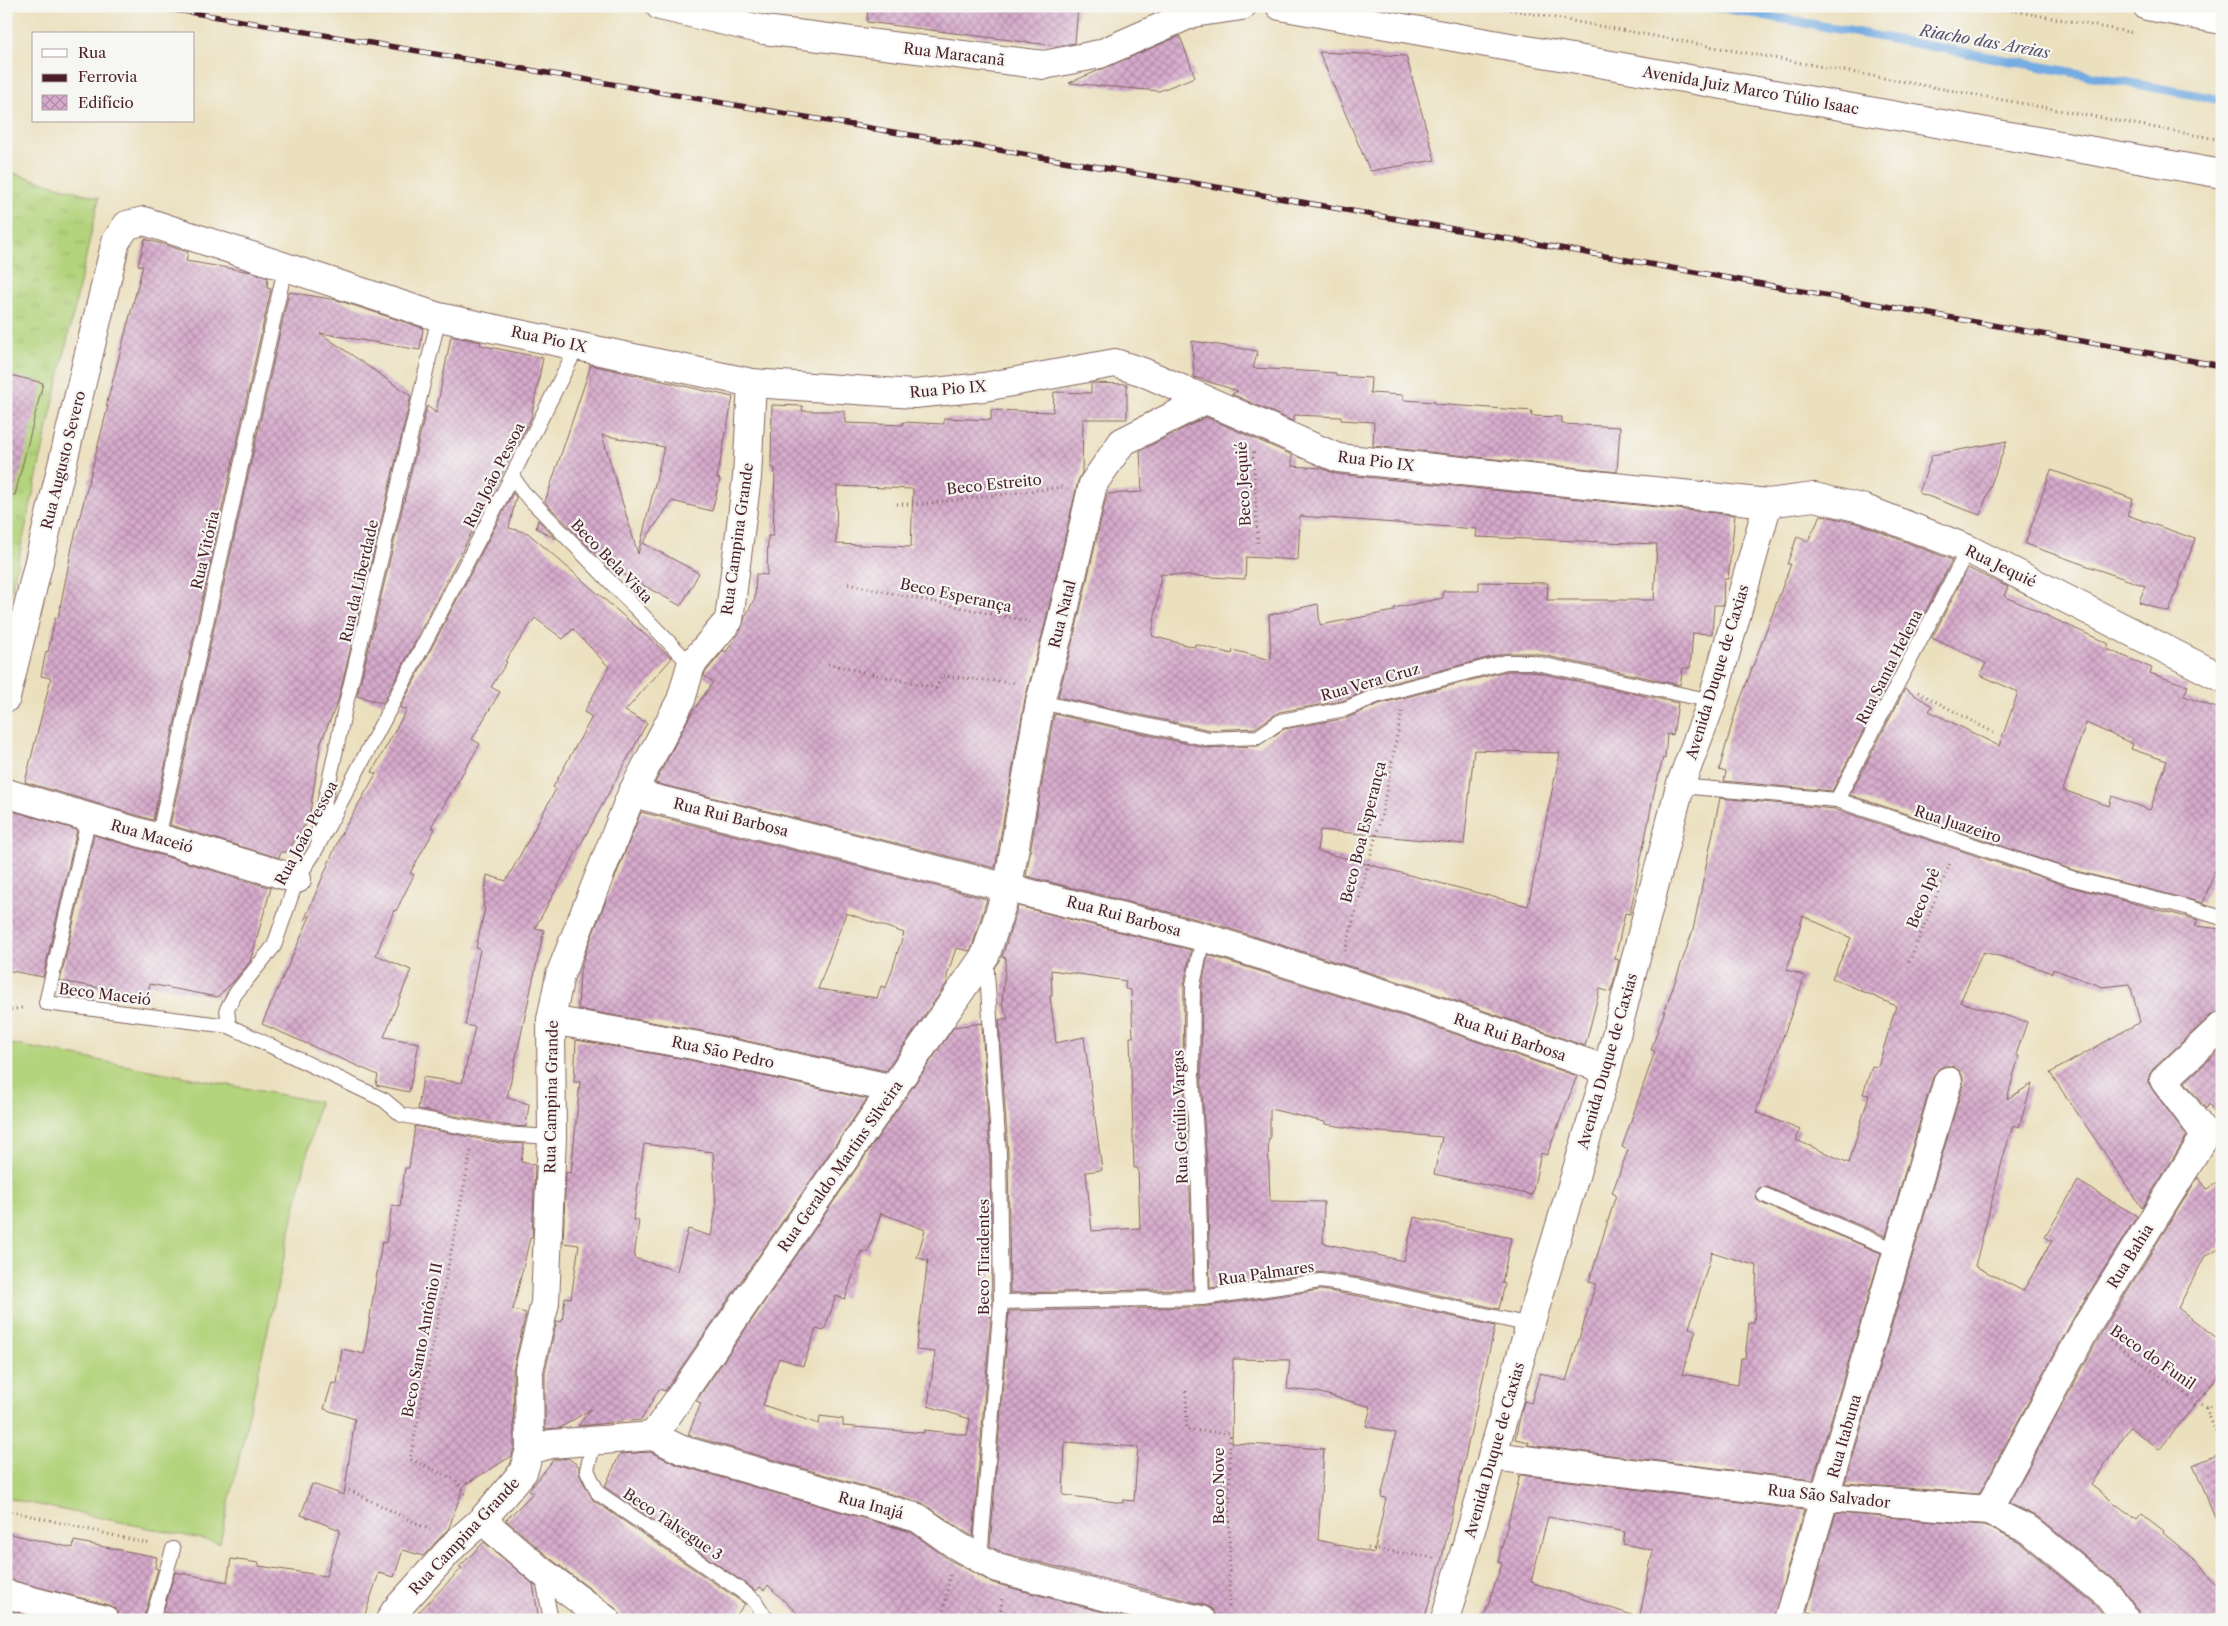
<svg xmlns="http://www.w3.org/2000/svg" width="2228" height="1626" viewBox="0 0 2228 1626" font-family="'Libre Caslon Text',serif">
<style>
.grass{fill:url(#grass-tufts);stroke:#7e7953}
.pitch{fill:#b3d37b;stroke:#7e7953}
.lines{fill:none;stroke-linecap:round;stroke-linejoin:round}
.stream{stroke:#73abe2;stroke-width:9}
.building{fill:url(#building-cross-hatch);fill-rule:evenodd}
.service-casing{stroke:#82635e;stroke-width:16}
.minor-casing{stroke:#82635e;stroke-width:30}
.primary-casing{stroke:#82635e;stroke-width:30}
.path{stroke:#82635e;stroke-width:3;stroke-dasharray:1 4;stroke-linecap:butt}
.service{stroke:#fff;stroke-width:14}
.minor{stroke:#fff;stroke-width:28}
.primary{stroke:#fff;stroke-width:28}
.rail-casing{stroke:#4a1f2b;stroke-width:5.5}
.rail{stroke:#f6f6f2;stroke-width:4;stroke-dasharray:11;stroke-linecap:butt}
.labels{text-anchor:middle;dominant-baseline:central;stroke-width:4.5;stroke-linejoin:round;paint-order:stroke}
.street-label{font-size:15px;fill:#4a1f2b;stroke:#f6f6f2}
.water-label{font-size:16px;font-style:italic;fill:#58506b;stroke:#f6f6f2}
</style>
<defs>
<pattern id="grass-tufts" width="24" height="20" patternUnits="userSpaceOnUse" patternTransform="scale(1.25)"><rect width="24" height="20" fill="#b3d37b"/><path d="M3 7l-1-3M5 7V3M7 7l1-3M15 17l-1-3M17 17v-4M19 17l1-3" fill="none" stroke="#9bb56a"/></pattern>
<pattern id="building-cross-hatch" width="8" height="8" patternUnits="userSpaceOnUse" patternTransform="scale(1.25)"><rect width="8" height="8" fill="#d6aacc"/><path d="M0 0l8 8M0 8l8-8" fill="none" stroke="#b08aa6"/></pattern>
</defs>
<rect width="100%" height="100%" fill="#f6f6f2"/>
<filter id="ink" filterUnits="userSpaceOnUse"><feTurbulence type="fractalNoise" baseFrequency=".02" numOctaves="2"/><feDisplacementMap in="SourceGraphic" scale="10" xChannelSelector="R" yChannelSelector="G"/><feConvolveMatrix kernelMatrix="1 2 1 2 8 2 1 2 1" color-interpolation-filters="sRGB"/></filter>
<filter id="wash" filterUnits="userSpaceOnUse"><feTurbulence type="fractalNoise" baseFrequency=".0096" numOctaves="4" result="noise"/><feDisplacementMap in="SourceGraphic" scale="20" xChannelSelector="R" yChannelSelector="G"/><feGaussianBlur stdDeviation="1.12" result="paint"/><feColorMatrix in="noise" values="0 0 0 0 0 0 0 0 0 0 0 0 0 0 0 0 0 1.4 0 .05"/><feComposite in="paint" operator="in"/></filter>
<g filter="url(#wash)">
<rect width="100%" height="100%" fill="#ebe0be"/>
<!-- grass -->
<polygon class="grass" points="6,171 99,198 6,615"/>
<!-- pitch -->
<polygon class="pitch" points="12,1044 319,1102 220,1543 6,1498 6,1070"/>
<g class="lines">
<!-- stream -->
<polyline class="stream" points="1713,6 2222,100"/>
</g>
<g id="blocks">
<!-- building -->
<g class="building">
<polygon points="868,6 1078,6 1075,43 1057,46 867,22"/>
<polygon points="1180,36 1195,77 1159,91 1069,83"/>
<polygon points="1319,52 1406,56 1435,160 1370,171"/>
<polygon points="145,239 188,252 186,261 252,272 268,278 267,288 271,289 153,820 25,782 51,678 41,676 46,651 48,652 55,618 58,618 72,547 108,406 106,406 143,266 138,265"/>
<polygon points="289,292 337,300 423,328 420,350 320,333 411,396 338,701 321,742 309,819 287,852 281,852 279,858 170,825"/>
<polygon points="451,336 481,342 480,345 543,358 531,418 383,703 357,696 427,406 436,413"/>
<polygon points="1192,341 1258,351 1253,368 1336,373 1336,376 1371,378 1370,393 1403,395 1403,400 1435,402 1435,404 1532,411 1531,416 1562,417 1562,424 1620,427 1617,472 1373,446 1374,422 1341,420 1341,417 1294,415 1294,422 1232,394 1238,391 1194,377"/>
<path d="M591 365 733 397 717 478 720 479 712 511 672 501 643 543 699 573 681 606 608 566 545 502ZM602 435 664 447 638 554Z"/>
<polygon points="6,374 43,383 15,495 6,494"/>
<path d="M1091 383 1127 384V419H1083L1082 473 1078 481 1045 624 1025 699 995 868 655 783 690 716 713 682 704 676 705 673 724 650 726 652 741 630 745 617 755 598 756 574 767 575 768 536H773L775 469 771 468 772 405 803 406 802 411H845V423L903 425V422L944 424V418L991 420V410L1053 412 1054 392 1091 393ZM837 486 913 489 911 547 836 544Z"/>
<path d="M1206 417 1292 455V466L1321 468 1336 474 1735 515 1728 579H1724L1723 605H1714L1712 634 1693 633 1690 668H1683L1680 685 1533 653H1506L1374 688 1342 701 1279 712 1255 728 1210 730 1058 697 1075 632 1107 494 1142 492 1140 451ZM1300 516 1477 529 1476 537 1657 544 1654 600H1547L1548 583 1479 582V591H1443V598L1394 608V611L1320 625 1318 604 1269 615 1271 660 1233 650 1232 654 1195 644 1194 647 1152 636 1161 574 1245 579 1246 557 1298 560Z"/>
<polygon points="2007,441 1980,515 1919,493 1932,455"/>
<polygon points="2051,470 2133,499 2127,515 2195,539 2169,612 2139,602 2145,586 2025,544"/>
<polygon points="513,493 516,497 509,528 528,533 672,658 625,711 647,723 535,928 544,930 507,1098 529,1104 526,1127 503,1125 418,1109 423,1077 462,1083 475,1027 465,1025 480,949 476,948 485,908 483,907 487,875 506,881 556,789 553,787 592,717 584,712 609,667 573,629 563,639 535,618 505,661 507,662 491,687 500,692 472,739 480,744 431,827 435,829 410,873 414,875 396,911 394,910 376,955 411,970 384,1037 419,1043 409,1092 376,1085 378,1075 262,1024 311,914 304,921 340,836 376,774 372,772 407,709 400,708"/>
<polygon points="1821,515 1860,524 1952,560 1916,630 1909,627 1908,630 1905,630 1890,680 1832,791 1724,781 1726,772 1719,770 1734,717 1791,564 1787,564 1797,537 1808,541"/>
<polygon points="538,520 556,539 536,528"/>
<path d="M1968 568 2008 587 2004 596 2109 644 2107 649 2152 668 2150 673 2188 686 2184 696 2222 710V852L2203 903 2076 871 1850 795 1905 689 1932 706 1929 711 1999 746 2018 692 1980 675 1986 663 1932 638ZM2086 723 2133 744 2131 749 2167 761 2150 810 2112 796 2109 806 2063 790Z"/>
<path d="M1507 671H1530L1678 703 1673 735 1667 734 1665 759 1663 758 1654 793 1630 914 1625 913 1615 959 1619 960 1611 992 1600 989 1585 1046 1416 987 1208 922 1026 876 1054 714 1207 748 1258 746 1284 729 1347 718 1379 704ZM1474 750 1560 753 1528 906 1317 851 1320 830 1464 844Z"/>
<path d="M1720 798 1835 809 2071 887 2198 920 2195 926 2222 929V948L2217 963 2222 970V1011L2211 1015 2153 1069 2149 1075V1083L2152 1089 2187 1136 2142 1208 2050 1073 2140 1022 2130 984 2103 987 2053 969 2052 973 2015 960 1983 952 1960 1002 2027 1022 2016 1055 2019 1056 2007 1099 2032 1084 2019 1127 2013 1125 2003 1158 1975 1266 2023 1291 2052 1241 2045 1237 2078 1181 2137 1216 2074 1317 1979 1494 1845 1483 1963 1085V1078L1960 1071 1952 1066H1944L1938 1069 1933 1077 1886 1236 1767 1187 1759 1188 1756 1192 1757 1200 1761 1203 1881 1253 1813 1480 1528 1445 1529 1442 1515 1439 1524 1401 1531 1403 1540 1373 1566 1381 1596 1284 1589 1282 1616 1195 1612 1193 1628 1150 1622 1147 1655 1051 1651 1050 1693 930ZM1803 916 1851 938 1832 978 1896 1006 1878 1067 1872 1066 1863 1094 1869 1095 1849 1163 1796 1140 1800 1130 1756 1112 1805 976 1787 970ZM1712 1252 1757 1266 1754 1323H1749L1745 1358H1741L1738 1384 1682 1374 1696 1330 1689 1328Z"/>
<polygon points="6,809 77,830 43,977 6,970"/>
<path d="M641 812 987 899 972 947 969 951 956 948 947 976V983L886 1071 696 1030 578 1009 580 971 586 951ZM846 913 904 933 886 988 881 986 877 998 818 989Z"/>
<polygon points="94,835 271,888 250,962 233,982 217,997 150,984 147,996 60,981"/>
<path d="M1018 906 1191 950 1184 985 1183 1075 1189 1164 1193 1289 1010 1293 1008 1153 999 1020 1008 1018 1002 1003 1006 958 1002 957ZM1051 970 1126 981 1125 989 1131 990 1133 1037H1130L1134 1168H1138L1140 1228 1092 1231 1086 1172 1102 1170 1084 1037 1056 1043 1050 996H1052Z"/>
<polygon points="1208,955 1406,1017 1577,1076 1547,1155 1541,1153 1532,1195 1434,1174 1442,1137 1369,1131 1325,1124 1325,1122 1270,1109 1270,1139 1268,1139 1270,1201 1324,1202 1323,1243 1404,1261 1414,1217 1511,1238 1502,1283 1505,1284 1499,1309 1363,1278 1322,1272 1210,1288 1207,1164 1201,1075 1202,986"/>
<path d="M982 1023 990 1154 992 1302 973 1537 922 1503 688 1435 701 1403 696 1401 954 1027ZM881 1213 925 1230 917 1258 928 1260 916 1350 935 1352 928 1406 970 1419 967 1435 924 1430V1433L843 1426V1419L820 1416 819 1424 763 1405 779 1358 803 1366 816 1329 824 1331 836 1296 845 1299 861 1251 868 1253Z"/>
<path d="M576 1040 690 1060 867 1099 665 1391 659 1389 641 1420 578 1426 591 1409 560 1428 545 1429V1372L557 1321 562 1322 565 1297 571 1298 579 1245 563 1243 566 1172 571 1173 580 1082H574ZM644 1144 713 1152 716 1209 711 1236 688 1229 677 1271 634 1258 639 1220H633Z"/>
<polygon points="2222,1048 2222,1124 2209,1104 2206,1109 2185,1082"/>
<polygon points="415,1126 500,1143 524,1144 521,1162 535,1165 532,1238 530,1238 513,1310 526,1313 513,1370 514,1448 512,1456 464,1485 449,1528 423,1556 403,1550 394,1577 379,1573 363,1620 200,1620 163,1612 175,1572 227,1582 231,1559 259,1563 259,1566 326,1576 340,1530 301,1515 312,1484 344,1495 355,1419 324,1409 332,1383 337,1384 342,1349 364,1354 382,1242 386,1243 392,1205 400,1207 405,1168 409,1168"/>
<polygon points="2198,1177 2207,1189 2222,1178 2222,1246 2205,1256 2178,1308 2222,1342 2222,1371 2159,1450 2130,1427 2091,1485 2137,1520 2142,1514 2164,1531 2163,1533 2198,1562 2222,1592 2222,1620 2141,1620 2139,1611 2120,1585 2039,1518 2009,1503 2102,1332"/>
<path d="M1321 1290 1359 1296 1495 1326 1441 1562 1424 1620H1216L1212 1609 1205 1605 1003 1553 990 1546 1009 1311 1202 1307ZM1233 1359 1290 1360 1287 1389 1317 1392 1371 1407 1366 1426 1396 1433 1381 1497 1386 1498 1374 1553 1318 1540 1324 1449 1232 1443ZM1065 1442 1138 1447 1134 1501 1123 1500V1503L1063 1495Z"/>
<polygon points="650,1452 678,1465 911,1532 948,1559 993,1583 1133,1620 804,1620 768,1585 764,1590 760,1587 756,1591 605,1487 604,1485 605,1486 620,1454"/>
<polygon points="2222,1453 2222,1533 2193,1465"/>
<polygon points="568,1458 579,1466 579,1474 593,1500 745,1604 732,1620 625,1620 615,1608 551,1559 506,1520 533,1493 529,1491 553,1460"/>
<polygon points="1520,1475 1804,1510 1773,1620 1639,1620 1653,1550 1623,1544 1625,1532 1548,1517 1531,1582 1632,1615 1631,1620 1483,1620 1502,1563 1498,1562"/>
<polygon points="1836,1513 1984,1525 2020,1543 2098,1608 2107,1620 1833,1620 1807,1611"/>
<polygon points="6,1533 73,1548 74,1541 157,1557 155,1568 158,1569 143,1620 120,1620 116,1609 109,1605 6,1579"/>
<polygon points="484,1542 533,1584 539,1620 411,1620 462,1568 459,1567"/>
<polygon points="6,1610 43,1620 6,1620"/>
</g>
</g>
</g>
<g filter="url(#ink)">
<use href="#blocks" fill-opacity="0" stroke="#82635e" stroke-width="1"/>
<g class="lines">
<!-- service casing -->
<g class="service-casing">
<g id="service">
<polyline points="512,476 523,492 691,665"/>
<polyline points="1040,702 1209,739 1258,737 1281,721 1345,709 1376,696 1506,662 1531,662 1712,701"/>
<polyline points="1680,786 1837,800 2074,879 2186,907 2222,918"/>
<polyline points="1837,800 1968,549"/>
<polyline points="89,817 46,1003 229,1026"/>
<polyline points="317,837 345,708 439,317"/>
<polyline points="158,838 285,268"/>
<polyline points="552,1137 502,1134 402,1115 384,1100 229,1026 227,1009 235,994 274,946 297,879 314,853 512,476 578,345"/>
<polyline points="1764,1195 1898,1251"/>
<polyline points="1202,1298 1198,1164 1192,1075 1193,985 1203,937"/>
<polyline points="1001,1302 1202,1298 1321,1281 1361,1287 1530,1325"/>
<polyline points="594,1442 587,1470 598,1493 736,1587 755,1601 767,1620"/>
<polyline points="980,1559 1001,1302 999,1154 986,958"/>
<polyline points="542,1574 551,1620"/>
<polyline points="152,1620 173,1549"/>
</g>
</g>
<!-- minor casing -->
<g class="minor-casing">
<g id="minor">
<polyline points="660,6 764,30 1044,65 1100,54 1193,13 1242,6"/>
<polyline points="6,698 116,241 127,225 144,221 439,317 752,383 914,394 984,387 1115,363 1143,372 1338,458 1768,503 1814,497 1865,509 1968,549 2222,678"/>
<polyline points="6,793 297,879"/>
<polyline points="632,793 1203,937 1411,1002 1607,1070"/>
<polyline points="551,1020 693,1045 894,1089"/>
<polyline points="653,1436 986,954 1008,886 1040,702 1060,628 1093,484 1122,442 1205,400"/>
<polyline points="530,1450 551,1444 653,1436 682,1450 918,1518 956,1545 997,1568 1130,1603 1201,1620"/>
<polyline points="1493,1456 1826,1497 1988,1510 2029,1530 2110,1597 2126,1620"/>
<polyline points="1988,1510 2088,1324 2206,1135 2164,1080 2222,1026"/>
<polyline points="482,1520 541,1571 606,1620"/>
<polyline points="6,1594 105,1620"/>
<polyline points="390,1620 395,1611 456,1543 482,1520 523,1472 530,1450 529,1370 545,1303 552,1137 551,1020 560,975 632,793 681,700 691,665 729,620 747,477 752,383"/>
<polyline points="1445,1620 1530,1325 1607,1070 1680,786 1712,701 1768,503"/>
<polyline points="1788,1620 1948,1081"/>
</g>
</g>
<!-- primary casing -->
<g class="primary-casing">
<g id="primary">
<polyline points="1280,6 2222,174"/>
<polyline points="2147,6 2222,20"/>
</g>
</g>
<!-- path -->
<g class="path">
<polyline points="1490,6 2222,140"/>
<polyline points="1987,6 2134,33"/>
<polyline points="1253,452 1258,545"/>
<polyline points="897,504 922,504 1063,487"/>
<polyline points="848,584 1031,622"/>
<polyline points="828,664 936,688 942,676 1017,683"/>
<polyline points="1918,692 1996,734"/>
<polyline points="1345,951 1382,813 1402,711"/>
<polyline points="1909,962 1951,861"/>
<polyline points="6,1011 25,1007"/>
<polyline points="2111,1341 2206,1408 2222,1402"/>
<polyline points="1186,1391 1187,1430 1230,1433 1229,1609"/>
<polyline points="2206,1408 2222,1448"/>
<polyline points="349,1490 430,1530"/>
<polyline points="465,1494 456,1480 410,1459 471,1151"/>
<polyline points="6,1510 150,1544"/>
<polyline points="1368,1548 1434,1558"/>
<polyline points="942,1620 950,1575"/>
<polyline points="1000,1620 1002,1598"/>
</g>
<!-- service -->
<use href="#service" class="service"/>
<!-- minor -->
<use href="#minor" class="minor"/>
<!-- primary -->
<use href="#primary" class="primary"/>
<!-- rail casing -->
<g class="rail-casing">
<polyline id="rail" points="138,6 183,11 1234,190 2222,366"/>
</g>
<!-- rail -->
<use href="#rail" class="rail"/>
</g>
</g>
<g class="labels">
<!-- street labels -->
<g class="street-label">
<text transform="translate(954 54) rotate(7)">Rua Maracanã</text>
<text transform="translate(1751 90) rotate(10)">Avenida Juiz Marco Túlio Isaac</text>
<text transform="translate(549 339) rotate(12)">Rua Pio IX</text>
<text transform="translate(948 389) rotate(-5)">Rua Pio IX</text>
<text transform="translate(63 460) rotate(-76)">Rua Augusto Severo</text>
<text transform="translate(1376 461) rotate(7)">Rua Pio IX</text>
<text transform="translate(494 475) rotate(-63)">Rua João Pessoa</text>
<text transform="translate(994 484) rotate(-6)">Beco Estreito</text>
<text transform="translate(1243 484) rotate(-93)">Beco Jequié</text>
<text transform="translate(737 539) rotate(-82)">Rua Campina Grande</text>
<text transform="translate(205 550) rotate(-77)">Rua Vitória</text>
<text transform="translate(612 561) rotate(46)">Beco Bela Vista</text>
<text transform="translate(2001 566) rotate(26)">Rua Jequié</text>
<text transform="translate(359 581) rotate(-77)">Rua da Liberdade</text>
<text transform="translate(956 595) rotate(12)">Beco Esperança</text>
<text transform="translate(1062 614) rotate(-76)">Rua Natal</text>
<text transform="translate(1889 667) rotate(-63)">Rua Santa Helena</text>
<text transform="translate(1717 672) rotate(-73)">Avenida Duque de Caxias</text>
<text transform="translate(1370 682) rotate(-16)">Rua Vera Cruz</text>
<text transform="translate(731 817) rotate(14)">Rua Rui Barbosa</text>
<text transform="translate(1958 824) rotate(18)">Rua Juazeiro</text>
<text transform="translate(1363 832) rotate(-76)">Beco Boa Esperança</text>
<text transform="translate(306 833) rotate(-62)">Rua João Pessoa</text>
<text transform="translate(152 836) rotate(16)">Rua Maceió</text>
<text transform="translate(1923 898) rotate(-68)">Beco Ipê</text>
<text transform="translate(1124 916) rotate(15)">Rua Rui Barbosa</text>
<text transform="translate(105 994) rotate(7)">Beco Maceió</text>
<text transform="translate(1510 1037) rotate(19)">Rua Rui Barbosa</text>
<text transform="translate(723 1052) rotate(12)">Rua São Pedro</text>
<text transform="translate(1607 1061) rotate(-74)">Avenida Duque de Caxias</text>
<text transform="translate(551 1097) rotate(-89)">Rua Campina Grande</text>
<text transform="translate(1180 1117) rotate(-92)">Rua Getúlio Vargas</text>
<text transform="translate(840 1166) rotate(-55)">Rua Geraldo Martins Silveira</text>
<text transform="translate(2130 1256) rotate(-58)">Rua Bahia</text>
<text transform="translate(983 1257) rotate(-90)">Beco Tiradentes</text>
<text transform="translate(1266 1273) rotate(-8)">Rua Palmares</text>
<text transform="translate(422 1340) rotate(-79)">Beco Santo Antônio II</text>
<text transform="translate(2153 1357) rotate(35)">Beco do Funil</text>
<text transform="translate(1844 1436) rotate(-74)">Rua Itabuna</text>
<text transform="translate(1494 1450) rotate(-74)">Avenida Duque de Caxias</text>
<text transform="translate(1218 1486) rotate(-90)">Beco Nove</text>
<text transform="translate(1829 1496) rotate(6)">Rua São Salvador</text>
<text transform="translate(871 1505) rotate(15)">Rua Inajá</text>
<text transform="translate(673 1524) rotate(34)">Beco Talvegue 3</text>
<text transform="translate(464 1536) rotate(-47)">Rua Campina Grande</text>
</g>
<!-- water labels -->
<g class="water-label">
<text transform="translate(1985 41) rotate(10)">Riacho das Areias</text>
</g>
</g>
<!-- margin -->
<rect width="2228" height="1626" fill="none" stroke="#f6f6f2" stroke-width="25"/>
<!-- legend -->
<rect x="32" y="32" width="162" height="90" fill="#f6f6f2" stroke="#b1a0a2"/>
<rect x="42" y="49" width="25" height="8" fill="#ffffff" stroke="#b1a0a2"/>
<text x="78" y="58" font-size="15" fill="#4a1f2b">Rua</text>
<rect x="42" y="74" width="25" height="8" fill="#4a1f2b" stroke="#b1a0a2"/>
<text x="78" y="82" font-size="15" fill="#4a1f2b">Ferrovia</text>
<rect x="42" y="95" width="25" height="15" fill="url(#building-cross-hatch)" stroke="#b1a0a2"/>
<text x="78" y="108" font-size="15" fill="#4a1f2b">Edifício</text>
</svg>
